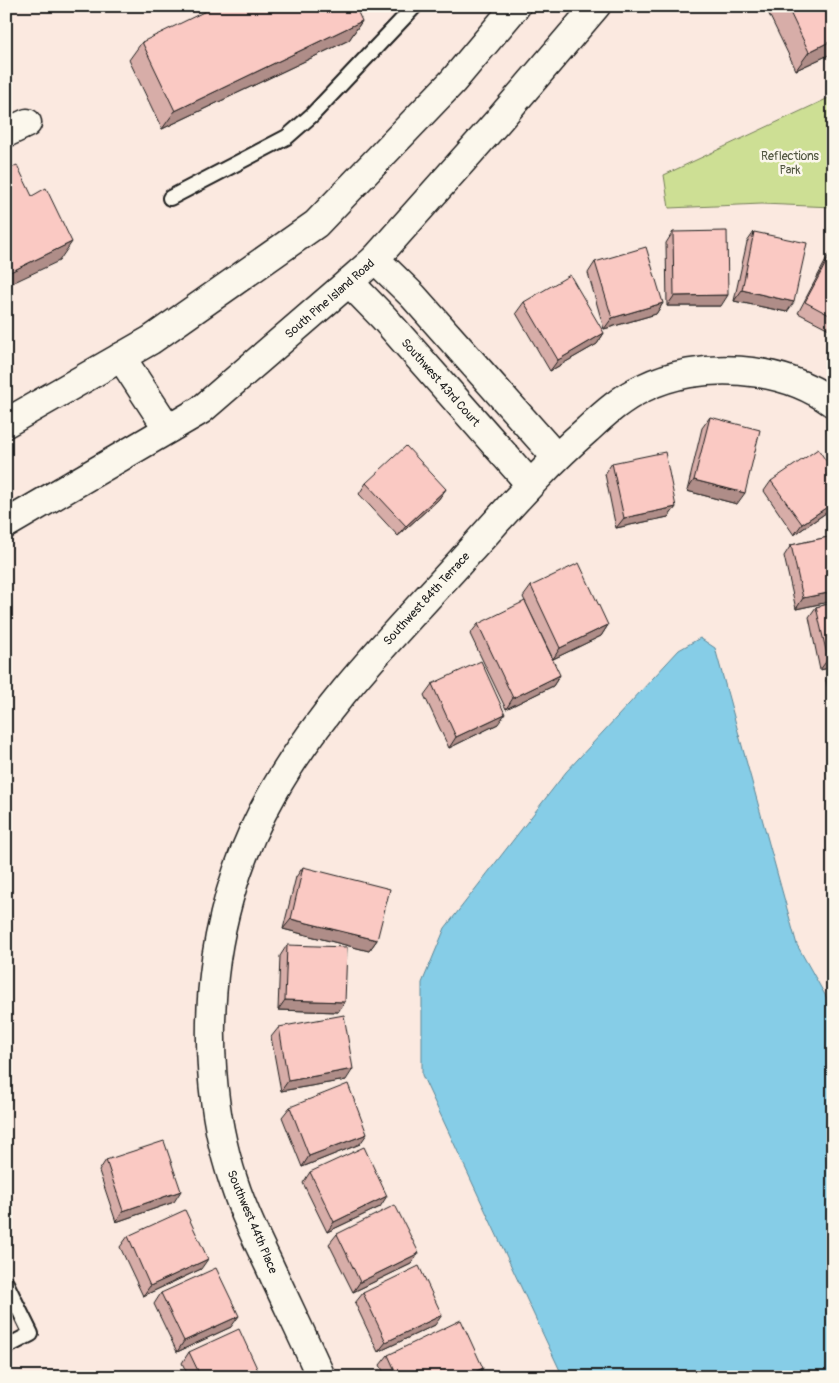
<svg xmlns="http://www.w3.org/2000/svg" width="839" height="1383" viewBox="0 0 839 1383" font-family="Pangolin,sans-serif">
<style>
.green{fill:#cddf94;stroke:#747e58}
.water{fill:#86cde7;stroke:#5c8696}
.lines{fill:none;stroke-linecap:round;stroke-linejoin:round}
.lane-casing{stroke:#1c1c1c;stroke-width:18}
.street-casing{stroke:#1c1c1c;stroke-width:31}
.secondary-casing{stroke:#1c1c1c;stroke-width:31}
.lane{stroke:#fbf7ec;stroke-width:14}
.street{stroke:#fbf7ec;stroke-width:28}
.secondary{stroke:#fbf7ec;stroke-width:28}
.wall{fill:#d7ada8;stroke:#1c1c1c}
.shaded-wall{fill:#af8d88;stroke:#1c1c1c}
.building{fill:#fac9c3;stroke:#1c1c1c}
.labels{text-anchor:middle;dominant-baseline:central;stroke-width:5;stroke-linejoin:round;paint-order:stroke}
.park-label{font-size:12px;fill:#515640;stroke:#fbf7ec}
.street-label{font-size:12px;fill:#1c1c1c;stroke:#fbf7ec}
</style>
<rect width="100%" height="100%" fill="#fbe9e0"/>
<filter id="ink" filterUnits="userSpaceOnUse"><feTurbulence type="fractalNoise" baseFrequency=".02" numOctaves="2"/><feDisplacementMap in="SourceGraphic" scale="10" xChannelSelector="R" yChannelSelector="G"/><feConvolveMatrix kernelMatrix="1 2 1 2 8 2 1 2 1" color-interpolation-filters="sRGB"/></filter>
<g filter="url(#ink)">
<!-- green -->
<polygon class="green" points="833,96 833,207 762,204 669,208 664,175"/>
<!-- water -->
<polygon class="water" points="700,638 715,648 797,945 833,1009 833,1377 563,1377 422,1075 422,983 445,928 566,772 679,650"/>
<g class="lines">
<!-- lane casing -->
<g class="lane-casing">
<g id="lane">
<polyline points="170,198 287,137 312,115 415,6"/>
<polyline points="6,1283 31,1334 6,1347"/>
</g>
</g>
<!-- street casing -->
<g class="street-casing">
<g id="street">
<polyline points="6,133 27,123"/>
<polyline points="375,259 413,296 556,457"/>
<path id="s1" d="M349 282 384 318 530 484"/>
<path id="s2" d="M321 1377C304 1339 286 1302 269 1265 256 1238 243 1211 234 1183 210 1113 206 1031 216 959 225 899 244 843 274 791 325 702 401 628 469 552 508 509 544 467 588 429 605 413 622 398 643 388 698 360 783 365 833 403"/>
</g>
</g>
<!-- secondary casing -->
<g class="secondary-casing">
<g id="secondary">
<polyline points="121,357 168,429"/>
<polyline points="6,423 151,340 316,224 453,81 516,6"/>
<path id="s3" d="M6 524 201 410 349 282 375 259 498 121 596 6"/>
</g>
</g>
<!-- lane -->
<use href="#lane" class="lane"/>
<!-- street -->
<use href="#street" class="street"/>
<!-- secondary -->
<use href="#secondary" class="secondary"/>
</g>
<!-- wall -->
<g class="wall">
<polygon points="765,6 833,6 833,53 796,70"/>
<polygon points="362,21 349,40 162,129 129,60 142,42"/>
<polygon points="673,232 721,306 667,306 666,243"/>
<polygon points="754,232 787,312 734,301 747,242"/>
<polygon points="833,247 833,331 798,313"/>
<polygon points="595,262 663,303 656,314 604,329 588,273"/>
<polygon points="524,302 604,333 597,344 550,371 516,313"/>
<polygon points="710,417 737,504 687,491 702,428"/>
<polygon points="612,463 676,507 668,517 616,528 605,474"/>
<polygon points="833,471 833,508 794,535 764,491 771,481"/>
<polygon points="366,483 446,489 438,500 398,536 359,494"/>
<polygon points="833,536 833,601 796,609 784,556 791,545"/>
<polygon points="531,586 608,625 601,636 553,659 523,597"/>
<polygon points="833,603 833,667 820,670 809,617 816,607"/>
<polygon points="478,624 560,675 553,686 506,709 470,634"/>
<polygon points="833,670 833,712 826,680"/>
<polygon points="432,684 498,724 449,748 424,695"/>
<polygon points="303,867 377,940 369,951 283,929 296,877"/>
<polygon points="287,945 338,1012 278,1010 280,956"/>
<polygon points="279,1027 346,1080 281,1091 271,1037"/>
<polygon points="290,1107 360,1144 302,1167 282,1117"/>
<polygon points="106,1160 174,1202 116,1222 99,1171"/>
<polygon points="310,1172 380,1207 327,1232 303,1183"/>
<polygon points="337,1234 419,1253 411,1264 353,1292 329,1244"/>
<polygon points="128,1236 201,1269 143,1296 120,1247"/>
<polygon points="161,1293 231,1327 177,1352 154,1304"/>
<polygon points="363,1293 435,1325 378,1352 355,1303"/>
<polygon points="189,1352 261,1377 189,1377 182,1363"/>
<polygon points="388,1355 483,1368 477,1377 386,1377 380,1365"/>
</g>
<!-- shaded-wall -->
<g class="shaded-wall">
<polygon points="362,21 349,40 162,129 175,111"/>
<polygon points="833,40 833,53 796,70 809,52"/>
<polygon points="72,242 59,261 6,286 6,274"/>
<polygon points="742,290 794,302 787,312 734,301"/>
<polygon points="728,295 721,306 667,306 674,296"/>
<polygon points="663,303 656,314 604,329 612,318"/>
<polygon points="604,333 597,344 550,371 558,360"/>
<polygon points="694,480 745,493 737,504 687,491"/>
<polygon points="446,489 438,500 398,536 406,526"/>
<polygon points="833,503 833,508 794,535 802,524"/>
<polygon points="676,507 668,517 616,528 624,518"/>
<polygon points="833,592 833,601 796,609 803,598"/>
<polygon points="608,625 601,636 553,659 560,648"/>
<polygon points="833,658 833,667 820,670 828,659"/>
<polygon points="560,675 553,686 506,709 513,698"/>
<polygon points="505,714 498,724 449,748 456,737"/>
<polygon points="291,919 377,940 369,951 283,929"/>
<polygon points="285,1000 345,1002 338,1012 278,1010"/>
<polygon points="353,1069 346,1080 281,1091 288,1081"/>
<polygon points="367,1134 360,1144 302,1167 309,1156"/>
<polygon points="181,1191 174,1202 116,1222 123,1211"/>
<polygon points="387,1196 380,1207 327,1232 334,1222"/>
<polygon points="419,1253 411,1264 353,1292 360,1282"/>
<polygon points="208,1259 201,1269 143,1296 150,1286"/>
<polygon points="442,1315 435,1325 378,1352 386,1342"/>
<polygon points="239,1316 231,1327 177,1352 184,1341"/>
<polygon points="483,1368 477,1377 464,1377"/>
</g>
<!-- building -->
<g class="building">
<polygon points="216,6 355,6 362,21 175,111 142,42"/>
<polygon points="787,6 833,6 833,40 809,52"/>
<polygon points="17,165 32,196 46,188 72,242 6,274 6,170"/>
<polygon points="727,231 728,295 674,296 673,232"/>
<polygon points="754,232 807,243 794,302 742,290"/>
<polygon points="646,247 663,303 612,318 595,262"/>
<polygon points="833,250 833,317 805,302"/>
<polygon points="570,275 604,333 558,360 524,302"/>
<polygon points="710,417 760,430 745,493 694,480"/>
<polygon points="406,446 446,489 406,526 366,483"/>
<polygon points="818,449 833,471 833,503 802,524 771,481"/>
<polygon points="665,452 676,507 624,518 612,463"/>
<polygon points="833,536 833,592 803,598 791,545"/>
<polygon points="579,563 608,625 560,648 531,586"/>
<polygon points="525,601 560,675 513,698 478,624"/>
<polygon points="833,603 833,658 828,659 816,607"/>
<polygon points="481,661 505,714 456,737 432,684"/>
<polygon points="303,867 390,889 377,940 291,919"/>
<polygon points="287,945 347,947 345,1002 285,1000"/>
<polygon points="344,1015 353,1069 288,1081 279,1027"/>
<polygon points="348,1084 367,1134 309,1156 290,1107"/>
<polygon points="164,1141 181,1191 123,1211 106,1160"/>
<polygon points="364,1147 387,1196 334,1222 310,1172"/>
<polygon points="395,1205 419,1253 360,1282 337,1234"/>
<polygon points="185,1210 208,1259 150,1286 128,1236"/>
<polygon points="419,1266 442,1315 386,1342 363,1293"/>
<polygon points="216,1268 239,1316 184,1341 161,1293"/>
<polygon points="461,1320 483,1368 464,1377 398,1377 388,1355"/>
<polygon points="239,1329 261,1377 201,1377 189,1352"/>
</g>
</g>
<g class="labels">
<!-- park labels -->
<g class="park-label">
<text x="790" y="156">Reflections<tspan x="790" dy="14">Park</tspan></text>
</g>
<!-- street labels -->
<g class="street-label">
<text stroke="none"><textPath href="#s3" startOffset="396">South Pine Island Road</textPath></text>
<text stroke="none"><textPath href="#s1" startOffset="136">Southwest 43rd Court</textPath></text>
<text stroke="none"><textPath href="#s2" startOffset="864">Southwest 84th Terrace</textPath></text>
<text transform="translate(252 1222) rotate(67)">Southwest 44th Place</text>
</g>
</g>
<!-- margin -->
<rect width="839" height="1383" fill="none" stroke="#fbf7ec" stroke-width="25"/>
<rect x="12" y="12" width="814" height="1358" fill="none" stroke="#1c1c1c" stroke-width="2" filter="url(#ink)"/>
</svg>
